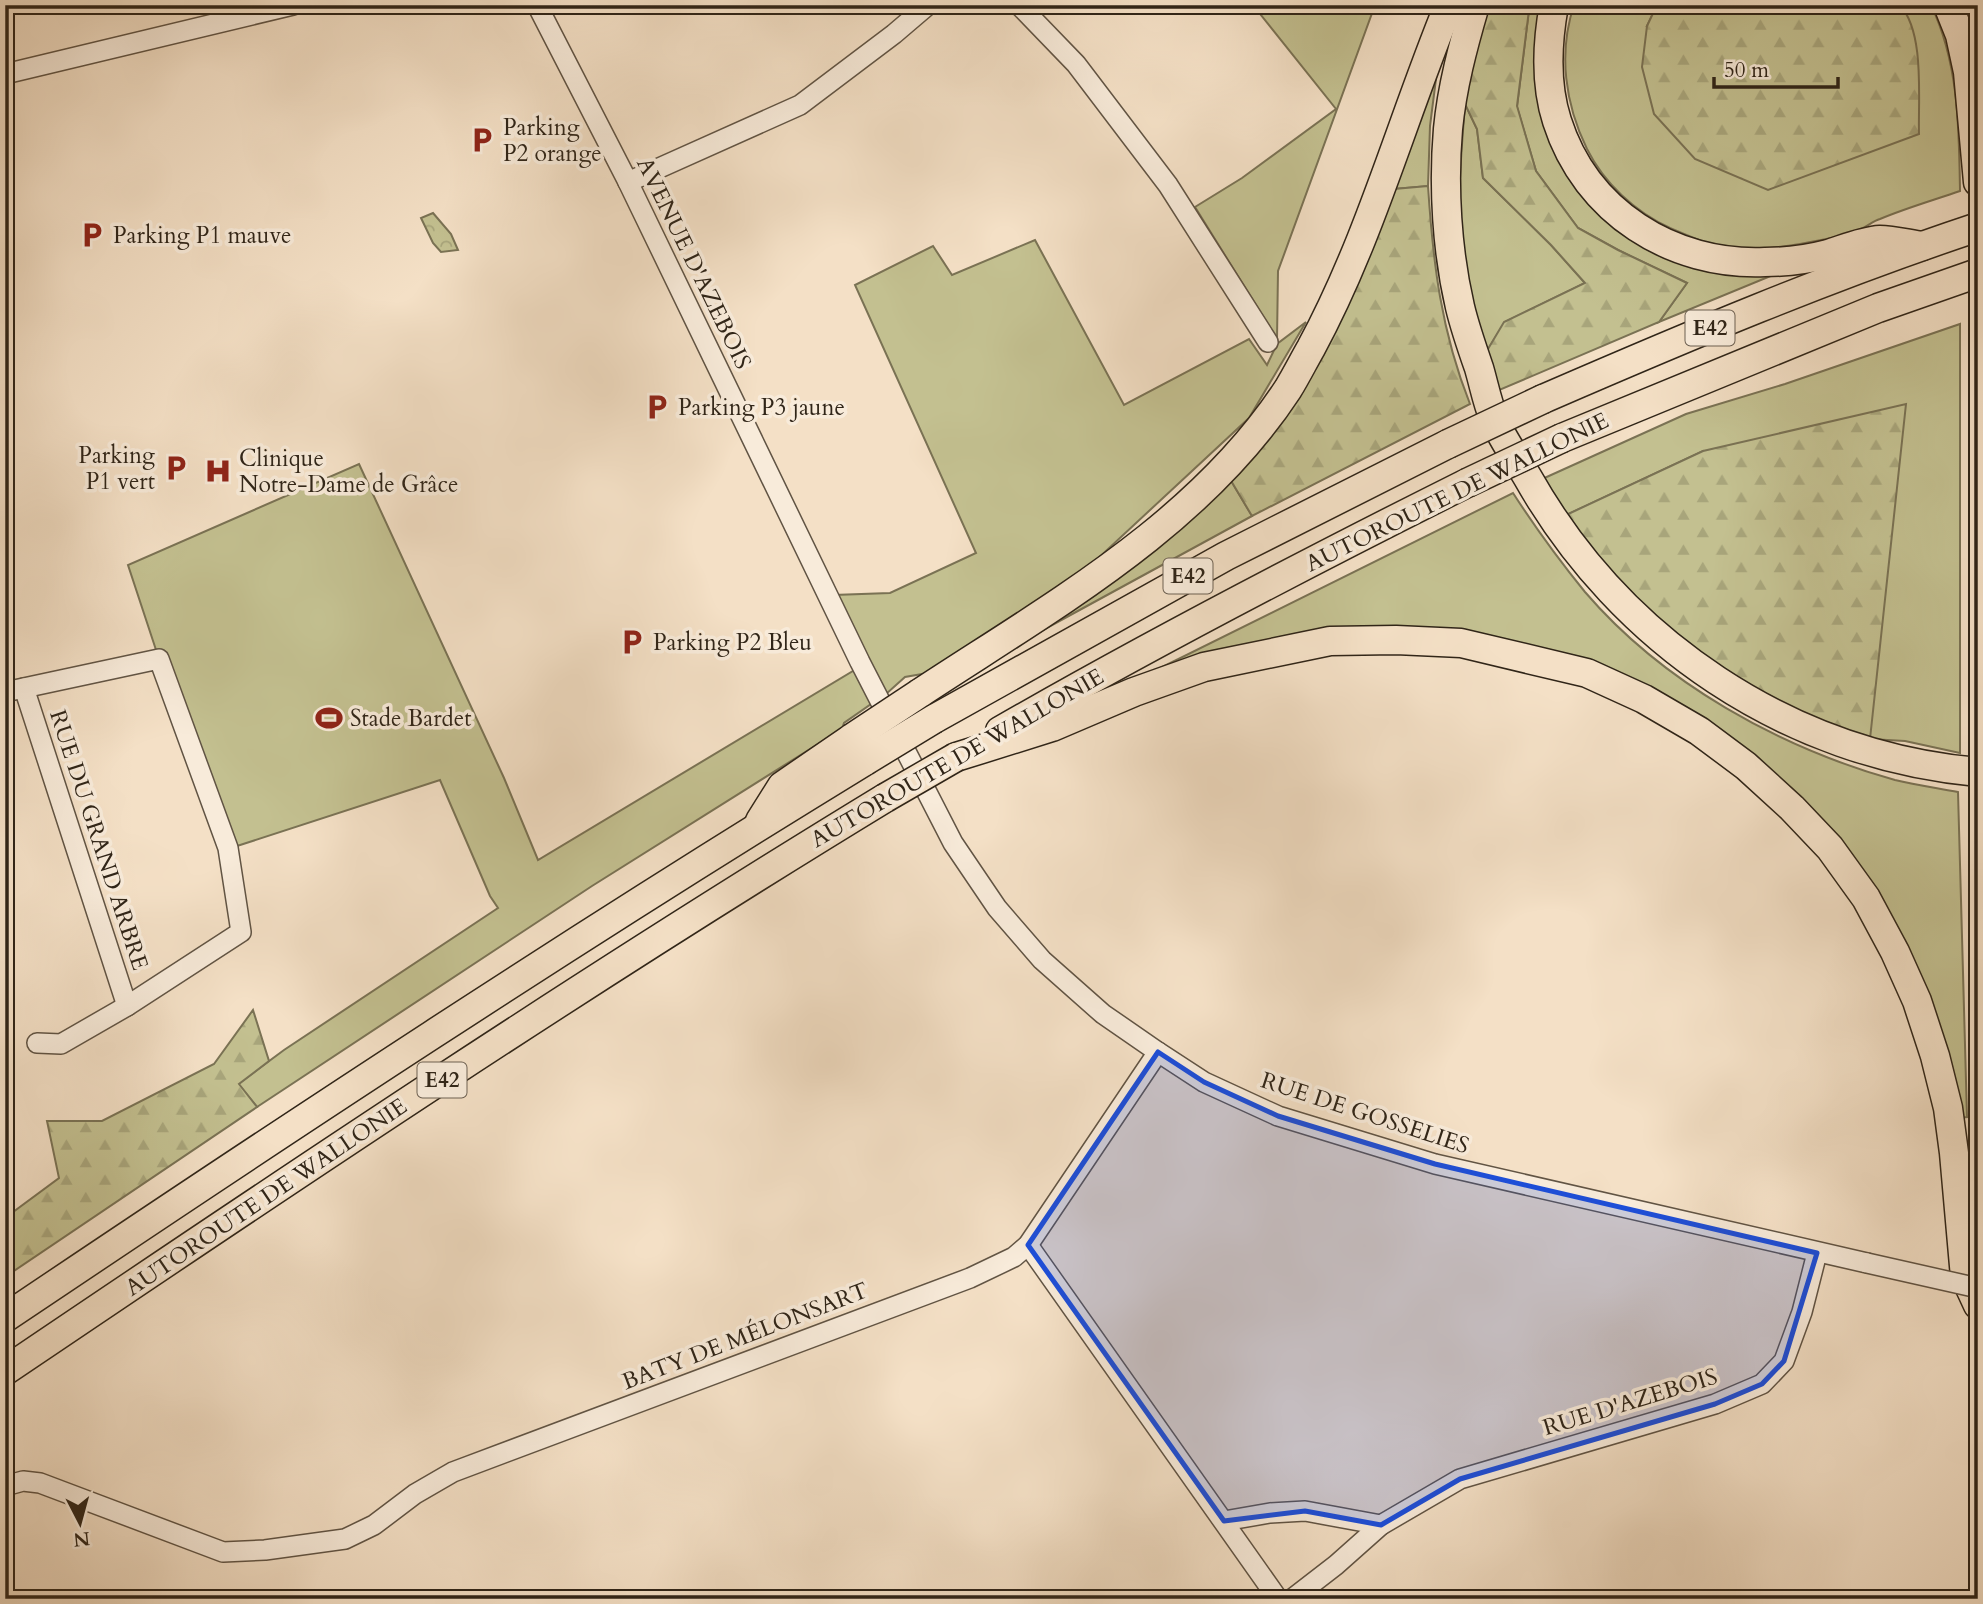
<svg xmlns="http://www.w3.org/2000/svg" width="1983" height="1604" viewBox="0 0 1983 1604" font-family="Cardo,serif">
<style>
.grass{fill:#c3c090;stroke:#7a7254;stroke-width:2}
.forest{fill:url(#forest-firs);stroke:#7a7254;stroke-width:2}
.park{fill:url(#park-crowns);stroke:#7a7254;stroke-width:2}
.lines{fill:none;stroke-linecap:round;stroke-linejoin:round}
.minor-casing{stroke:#615444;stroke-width:22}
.highway-casing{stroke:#302518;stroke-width:31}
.minor{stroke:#f8ebda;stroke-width:19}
.highway{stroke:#f4e0c6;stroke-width:28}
.minor-bridge-casing{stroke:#615444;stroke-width:22;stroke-linecap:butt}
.highway-bridge-casing{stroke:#302518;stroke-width:31;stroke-linecap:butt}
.minor-bridge{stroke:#f8ebda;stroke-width:19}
.highway-bridge{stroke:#f4e0c6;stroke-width:28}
.marked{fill:#1d4ed8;fill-opacity:0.2;stroke:#1d4ed8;stroke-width:5;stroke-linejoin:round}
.labels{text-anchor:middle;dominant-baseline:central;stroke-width:7;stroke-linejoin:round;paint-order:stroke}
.shield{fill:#f8ebda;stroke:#6c6052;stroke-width:2}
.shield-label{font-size:21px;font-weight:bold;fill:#302518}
.poi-label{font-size:23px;fill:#302518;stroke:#f8ebda;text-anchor:start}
.street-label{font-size:23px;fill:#302518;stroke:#f8ebda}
</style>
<defs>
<pattern id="forest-firs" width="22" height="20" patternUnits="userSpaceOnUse" patternTransform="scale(1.75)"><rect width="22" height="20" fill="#c3c090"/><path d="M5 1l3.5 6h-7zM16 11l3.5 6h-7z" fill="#a8a57b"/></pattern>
<pattern id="park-crowns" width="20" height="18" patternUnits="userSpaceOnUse" patternTransform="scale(1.75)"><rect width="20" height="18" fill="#c3c090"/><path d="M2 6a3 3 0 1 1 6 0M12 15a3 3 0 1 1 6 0" fill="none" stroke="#a8a57b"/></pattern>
</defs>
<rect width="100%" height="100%" fill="#f4e0c6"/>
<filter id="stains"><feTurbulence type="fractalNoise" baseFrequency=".00286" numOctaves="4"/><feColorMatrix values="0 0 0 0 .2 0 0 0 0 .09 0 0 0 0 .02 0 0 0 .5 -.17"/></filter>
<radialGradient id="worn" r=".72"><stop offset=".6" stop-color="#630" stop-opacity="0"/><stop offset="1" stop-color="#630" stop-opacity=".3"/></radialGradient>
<!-- grass -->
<g class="grass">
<polygon points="1253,5 1375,5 1278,271 1277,339 1195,207 1242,178 1336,109"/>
<polygon points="1533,5 1548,5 1541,62 1607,216 1790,268 1659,322 1687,283 1618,250 1578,228 1536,171 1517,107 1529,10"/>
<path d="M1574 5H1657L1647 26 1907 12 1900 5H1931C1959 63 1959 129 1960 191 1934 200 1906 208 1880 219 1873 221 1868 226 1861 229 1837 240 1764 251 1736 249 1713 247 1691 237 1670 228 1635 212 1604 183 1587 149 1565 104 1558 53 1574 5Z"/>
<polygon points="1438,63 1430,126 1428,186 1394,189"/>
<path d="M1465 104 1477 129 1483 178 1551 245 1585 283 1505 322 1485 354C1474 312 1462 270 1460 227 1458 186 1462 145 1465 104Z"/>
<polygon points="1035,240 1124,405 1249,339 1267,365 1277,344 1306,322 1249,418 1064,590 945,670 905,677 885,695 834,595 890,593 976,553 855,285 933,246 952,275"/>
<polygon points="1960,324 1960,753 1905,741 1870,739 1703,451 1564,516 1540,480 1686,414 1785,384"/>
<polygon points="359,464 504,778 538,860 858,668 871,704 844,723 842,729 592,886 257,1107 238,1084 284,1050 498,908 490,896 440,780 234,847 159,659 128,565"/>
<polygon points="1230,479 1252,516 1021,642"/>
<path d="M1513 493C1535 527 1559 560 1585 592 1663 683 1780 748 1895 780 1916 785 1937 788 1958 792L1967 1117 1959 1118 1901 944 1699 720 1441 633 1134 681Z"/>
</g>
<!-- forest -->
<g class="forest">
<polygon points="1486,5 1533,5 1529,10 1517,106 1536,171 1578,228 1618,250 1687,283 1659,322 1497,391 1485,354 1504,322 1585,283 1551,245 1483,178 1477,129 1465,104 1474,46"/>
<path d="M1657 5H1900C1925 33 1918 98 1919 134L1768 190 1695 159 1654 114 1642 67 1647 26Z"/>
<path d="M1428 186C1433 263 1441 331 1470 404L1252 516 1230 479 1394 189Z"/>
<path d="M1906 404 1870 739C1774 708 1670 644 1604 566 1590 550 1577 532 1564 516L1703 451Z"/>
<polygon points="253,1010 269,1061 239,1084 257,1107 5,1277 5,1218 59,1178 47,1121 102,1121 214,1064"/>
</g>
<!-- park -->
<polygon class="park" points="433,213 451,234 458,250 441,252 433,243 421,218"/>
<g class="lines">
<!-- minor casing -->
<g class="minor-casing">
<g id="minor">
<polyline points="537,5 628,182 860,662 953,843 997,908 1042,960 1103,1014 1158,1052 1204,1082 1278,1116 1435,1164 1867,1263"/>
<polyline points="1019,5 1076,64 1168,185 1268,342"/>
<polyline points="5,74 293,5"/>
<polyline points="628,182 800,105 894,34 928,5"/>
<polyline points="24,688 127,1006"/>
<polyline points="5,692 159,659 228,848 241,932 127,1006 61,1044 37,1043"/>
<polyline points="1028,1245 1278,1599"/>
<polyline points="5,1486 23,1481 40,1483 223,1552 265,1550 345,1539 374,1525 415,1494 453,1472 970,1278 1014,1257 1028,1245 1158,1052"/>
<polyline points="1224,1521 1270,1513 1305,1511 1381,1525"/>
<polyline points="1292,1599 1336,1565 1381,1525 1460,1479 1715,1404 1762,1384 1784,1361 1802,1312 1817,1253"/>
</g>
</g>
<!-- highway casing -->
<g class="highway-casing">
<g id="highway">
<path d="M1475 5C1463 46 1452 87 1448 129 1443 187 1447 251 1460 307 1465 328 1472 348 1479 368 1484 385 1487 402 1494 419 1502 439 1517 459 1528 478 1621 642 1788 755 1978 772"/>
<path d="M1554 5C1547 43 1545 84 1557 121 1586 212 1672 266 1765 262 1786 262 1809 259 1828 254 1844 249 1863 241 1880 240 1893 240 1908 244 1922 246"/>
<polyline points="1948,5 1960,35 1968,72 1978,182"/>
<path d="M1543 399C1686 337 1830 276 1978 227"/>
<polyline points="1562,438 1878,308 1978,273"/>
<path d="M920 693C1052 606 1199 525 1288 389 1296 376 1303 362 1311 348 1370 239 1402 119 1449 5"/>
<polyline points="934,719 1226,556 1448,444"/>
<path d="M1000 731C1153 643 1309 562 1467 483"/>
<polyline points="956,757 1052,727 1134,692 1204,667 1330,641 1396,640 1461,643 1587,673 1644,699 1699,731 1746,766 1792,808 1830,848 1866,898 1895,952 1917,1001 1935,1056 1948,1108 1954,1153 1965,1277 1978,1305"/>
<polyline points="760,821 782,786 852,738"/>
<path d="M5 1318C289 1127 574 939 865 761"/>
<path d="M5 1371C295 1175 586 980 885 798"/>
</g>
</g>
<!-- minor -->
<use href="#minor" class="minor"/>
<!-- highway -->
<use href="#highway" class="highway"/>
<!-- minor-bridge casing -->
<g class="minor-bridge-casing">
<polyline id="minor-bridge" points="1867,1263 1978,1288"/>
</g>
<!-- highway-bridge casing -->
<g class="highway-bridge-casing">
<g id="highway-bridge">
<polyline points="1448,444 1543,399"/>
<polyline points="1467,483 1562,438"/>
<polyline points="852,738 920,693"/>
<polyline points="865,761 934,719"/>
<polyline points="885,798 956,757"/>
</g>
</g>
<!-- minor-bridge -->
<use href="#minor-bridge" class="minor-bridge"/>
<!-- highway-bridge -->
<use href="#highway-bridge" class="highway-bridge"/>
</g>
<!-- marked area -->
<path class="marked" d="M1158 1052 1204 1082 1278 1116 1435 1164 1817 1253 1784 1361 1762 1384 1715 1404 1460 1479 1381 1525 1305 1511 1224 1521 1028 1245Z"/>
<!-- icons -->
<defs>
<g id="parking-bare" transform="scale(2.1)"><path d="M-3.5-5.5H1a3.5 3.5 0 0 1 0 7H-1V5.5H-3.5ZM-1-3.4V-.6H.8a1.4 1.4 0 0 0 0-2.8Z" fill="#8f2418" stroke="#f8ebda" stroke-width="2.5" paint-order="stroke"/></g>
<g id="hospital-bare" transform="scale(2.1)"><path d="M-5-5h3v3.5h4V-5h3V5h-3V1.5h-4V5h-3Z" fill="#8f2418" stroke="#f8ebda" stroke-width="2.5" paint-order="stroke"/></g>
<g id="stadium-bare" transform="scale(2.1)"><path d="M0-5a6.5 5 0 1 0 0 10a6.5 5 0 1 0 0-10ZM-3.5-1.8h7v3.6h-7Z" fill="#8f2418" stroke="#f8ebda" stroke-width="2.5" paint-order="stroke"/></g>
</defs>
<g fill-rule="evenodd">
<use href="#parking-bare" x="482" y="140"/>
<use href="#parking-bare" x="92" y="235"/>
<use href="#parking-bare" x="657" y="407"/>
<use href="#parking-bare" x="176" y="468"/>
<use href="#hospital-bare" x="218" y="471"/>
<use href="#parking-bare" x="632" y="642"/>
<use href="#stadium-bare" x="329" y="718"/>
</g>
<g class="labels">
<!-- shield labels -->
<g class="shield">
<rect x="1685.5" y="310.5" width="49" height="35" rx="5"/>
<rect x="1163.5" y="558.5" width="49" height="35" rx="5"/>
<rect x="417.5" y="1062.5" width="49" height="35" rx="5"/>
</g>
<g class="shield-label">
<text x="1710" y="328">E42</text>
<text x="1188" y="576">E42</text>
<text x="442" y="1080">E42</text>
</g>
<!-- poi labels -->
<g class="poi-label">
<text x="503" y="127">Parking<tspan x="503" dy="26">P2 orange</tspan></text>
<text x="113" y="235">Parking P1 mauve</text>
<text x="678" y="407">Parking P3 jaune</text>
<text x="155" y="455" text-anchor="end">Parking<tspan x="155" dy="26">P1 vert</tspan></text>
<text x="239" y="458">Clinique<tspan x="239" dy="26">Notre-Dame de Grâce</tspan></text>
<text x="653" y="642">Parking P2 Bleu</text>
<text x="350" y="718">Stade Bardet</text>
</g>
<!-- street labels -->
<g class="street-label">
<text transform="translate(694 263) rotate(64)">AVENUE D'AZEBOIS</text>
<text transform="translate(1457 492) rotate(-26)">AUTOROUTE DE WALLONIE</text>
<text transform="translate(957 758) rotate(-30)">AUTOROUTE DE WALLONIE</text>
<text transform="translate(99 840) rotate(72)">RUE DU GRAND ARBRE</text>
<text transform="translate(1365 1113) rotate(18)">RUE DE GOSSELIES</text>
<text transform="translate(266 1197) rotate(-34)">AUTOROUTE DE WALLONIE</text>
<text transform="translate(745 1336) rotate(-21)">BATY DE MÉLONSART</text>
<text transform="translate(1630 1402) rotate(-17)">RUE D'AZEBOIS</text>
</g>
</g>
<!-- margin -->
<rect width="1983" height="1604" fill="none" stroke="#f4e0c6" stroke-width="28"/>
<rect x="7" y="7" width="1969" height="1590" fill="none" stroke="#302518" stroke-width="3.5"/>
<rect x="14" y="14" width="1955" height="1576" fill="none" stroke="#302518" stroke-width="2"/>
<!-- north arrow -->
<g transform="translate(80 1523) rotate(174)" stroke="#f8ebda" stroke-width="5" paint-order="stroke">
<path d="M0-5L12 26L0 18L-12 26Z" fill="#302518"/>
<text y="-10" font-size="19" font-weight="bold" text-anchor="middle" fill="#302518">N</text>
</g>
<!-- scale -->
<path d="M1714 77v10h124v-10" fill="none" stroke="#302518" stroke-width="3.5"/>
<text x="1724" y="77" font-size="21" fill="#302518" stroke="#f8ebda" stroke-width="5" paint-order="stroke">50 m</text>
<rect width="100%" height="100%" filter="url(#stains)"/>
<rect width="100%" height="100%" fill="url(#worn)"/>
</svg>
